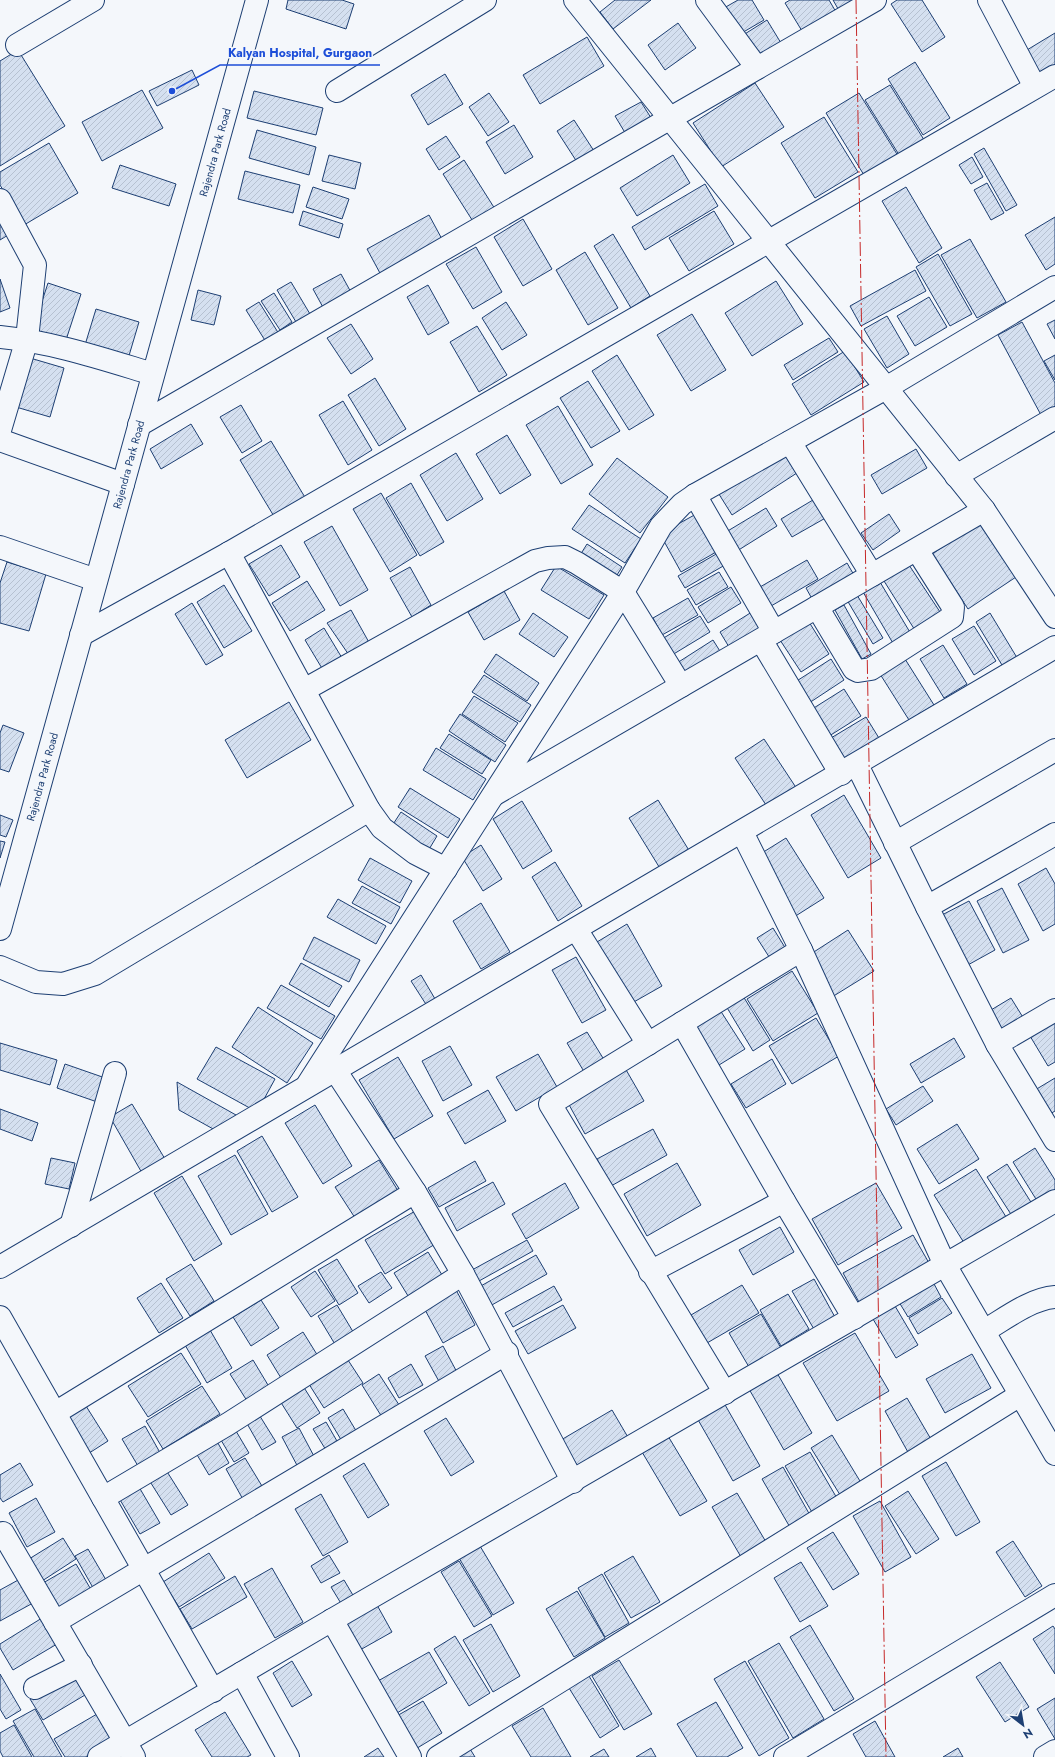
<svg xmlns="http://www.w3.org/2000/svg" width="1055" height="1757" viewBox="0 0 1055 1757" font-family="Jost,sans-serif">
<style>
.building{fill:url(#building-hatch);stroke:#1d3f73}
.lines{fill:none;stroke-linecap:round;stroke-linejoin:round}
.minor-casing{stroke:#1d3f73;stroke-width:24}
.minor{stroke:#f4f7fb;stroke-width:22}
.power{stroke:#c62828;stroke-width:1;stroke-dasharray:14 3 2 3;stroke-linecap:butt}
.labels{text-anchor:middle;dominant-baseline:central;stroke-width:3;stroke-linejoin:round;paint-order:stroke}
.street-label{font-size:11px;fill:#1d3f73;stroke:#f4f7fb}
.leader{fill:none;stroke:#1d4ed8;stroke-width:1.5}
.callout-dot{fill:#1d4ed8;stroke:#f4f7fb;stroke-width:1.5}
.callout-label{font-size:12px;text-anchor:middle;font-weight:bold;fill:#1d4ed8;stroke:#f4f7fb;stroke-width:3;stroke-linejoin:round;paint-order:stroke}
</style>
<defs>
<pattern id="building-hatch" width="6" height="6" patternUnits="userSpaceOnUse"><rect width="6" height="6" fill="#d5e0f0"/><path d="M-1 1l2-2M0 6l6-6M5 7l2-2" fill="none" stroke="#b6c1d1"/></pattern>
</defs>
<rect width="100%" height="100%" fill="#f4f7fb"/>
<!-- building -->
<g class="building">
<polygon points="288,0 342,0 354,4 346,29 286,9"/>
<polygon points="615,0 651,0 613,29 600,12"/>
<polygon points="738,0 752,0 764,20 740,34 724,8"/>
<polygon points="790,0 829,0 836,12 802,31 785,3"/>
<polygon points="833,0 856,0 841,14"/>
<polygon points="897,0 922,0 945,37 922,52 891,4"/>
<polygon points="767,20 784,48 757,65 740,37"/>
<polygon points="678,23 696,48 665,70 648,45"/>
<polygon points="1055,33 1055,69 1039,79 1022,53"/>
<polygon points="587,37 604,66 540,104 523,75"/>
<polygon points="18,50 65,126 0,166 0,61"/>
<polygon points="915,62 950,118 923,135 888,79"/>
<polygon points="192,70 199,85 157,106 149,91"/>
<polygon points="445,74 463,104 428,125 411,95"/>
<polygon points="755,83 784,127 721,167 693,123"/>
<polygon points="890,85 926,143 901,158 865,100"/>
<polygon points="142,90 163,128 102,161 82,122"/>
<polygon points="254,91 323,108 316,135 247,118"/>
<polygon points="489,93 509,122 488,136 469,107"/>
<polygon points="859,93 900,159 867,180 826,113"/>
<polygon points="641,102 653,121 627,136 615,116"/>
<polygon points="824,117 858,172 815,198 781,143"/>
<polygon points="574,120 594,151 577,162 557,131"/>
<polygon points="514,125 533,157 505,174 486,142"/>
<polygon points="257,130 316,147 309,175 249,158"/>
<polygon points="446,136 460,157 439,170 426,149"/>
<polygon points="49,143 78,193 24,225 0,185 0,172"/>
<polygon points="984,148 1017,205 1006,211 974,154"/>
<polygon points="329,155 361,163 355,189 322,181"/>
<polygon points="673,155 690,183 637,216 620,188"/>
<polygon points="972,157 983,177 971,184 959,165"/>
<polygon points="464,160 495,209 474,223 443,174"/>
<polygon points="120,165 176,184 169,206 112,188"/>
<polygon points="245,171 300,185 293,213 238,199"/>
<polygon points="987,183 1004,213 991,220 974,190"/>
<polygon points="705,184 718,206 645,250 632,227"/>
<polygon points="313,187 349,199 342,219 306,207"/>
<polygon points="906,187 942,248 919,263 882,201"/>
<polygon points="0,211 13,232 0,240"/>
<polygon points="303,211 343,224 339,238 299,225"/>
<polygon points="714,211 734,244 689,271 669,238"/>
<polygon points="429,215 443,241 381,275 367,249"/>
<polygon points="1055,217 1055,264 1046,270 1025,235"/>
<polygon points="523,219 552,269 523,286 494,237"/>
<polygon points="613,234 650,296 631,308 594,246"/>
<polygon points="970,239 1006,302 977,318 941,255"/>
<polygon points="476,247 502,292 473,309 446,264"/>
<polygon points="585,252 618,308 588,325 556,270"/>
<polygon points="938,254 972,314 950,326 916,267"/>
<polygon points="915,270 926,291 861,326 850,306"/>
<polygon points="341,274 353,296 325,311 313,289"/>
<polygon points="0,279 10,308 0,312"/>
<polygon points="776,281 803,324 752,356 725,313"/>
<polygon points="291,282 310,314 296,322 277,290"/>
<polygon points="48,283 81,294 66,340 33,329"/>
<polygon points="428,285 449,323 428,335 407,297"/>
<polygon points="198,290 221,296 214,325 191,320"/>
<polygon points="274,293 292,322 280,330 261,301"/>
<polygon points="929,297 947,327 915,346 897,316"/>
<polygon points="259,302 279,334 266,342 246,310"/>
<polygon points="506,302 527,335 502,350 482,318"/>
<polygon points="96,309 139,322 128,359 85,345"/>
<polygon points="692,314 726,370 691,391 657,335"/>
<polygon points="887,316 909,354 887,368 864,329"/>
<polygon points="1055,320 1055,339 1047,324"/>
<polygon points="1022,322 1055,383 1055,408 1041,415 998,335"/>
<polygon points="351,324 373,359 351,374 327,338"/>
<polygon points="477,326 507,375 479,392 450,342"/>
<polygon points="829,338 838,352 793,380 784,365"/>
<polygon points="845,351 864,382 811,415 792,384"/>
<polygon points="617,355 654,415 629,430 592,371"/>
<polygon points="1055,355 1055,380 1044,361"/>
<polygon points="30,358 64,368 50,417 16,407"/>
<polygon points="375,378 406,429 379,446 348,395"/>
<polygon points="588,381 620,431 591,448 560,398"/>
<polygon points="343,401 372,450 348,465 319,415"/>
<polygon points="241,405 262,441 242,453 220,417"/>
<polygon points="558,406 593,465 561,484 526,425"/>
<polygon points="191,424 203,444 161,469 150,449"/>
<polygon points="507,435 531,475 500,494 476,454"/>
<polygon points="271,441 306,499 275,518 240,460"/>
<polygon points="784,448 800,471 732,515 717,491"/>
<polygon points="916,449 927,468 882,494 871,475"/>
<polygon points="456,453 483,499 447,521 420,475"/>
<polygon points="617,458 668,497 640,533 589,494"/>
<polygon points="411,483 444,542 420,556 386,498"/>
<polygon points="381,493 417,555 390,572 353,509"/>
<polygon points="818,497 829,516 792,537 781,519"/>
<polygon points="589,505 641,539 625,563 572,529"/>
<polygon points="766,508 777,526 737,551 726,532"/>
<polygon points="698,513 718,551 681,572 660,534"/>
<polygon points="889,514 900,531 873,550 861,533"/>
<polygon points="986,518 1022,573 968,609 932,554"/>
<polygon points="332,526 368,590 340,606 304,542"/>
<polygon points="587,544 622,567 612,583 577,560"/>
<polygon points="281,545 300,577 269,596 249,564"/>
<polygon points="718,553 725,565 685,588 678,576"/>
<polygon points="807,560 818,579 771,606 760,587"/>
<polygon points="7,562 46,574 29,631 0,623 0,583"/>
<polygon points="847,563 858,582 816,606 806,588"/>
<polygon points="909,565 944,618 918,635 884,581"/>
<polygon points="556,566 604,595 589,619 541,590"/>
<polygon points="410,567 431,605 412,617 390,578"/>
<polygon points="719,572 728,587 696,605 687,590"/>
<polygon points="307,581 325,610 290,631 272,603"/>
<polygon points="880,582 911,634 894,645 863,592"/>
<polygon points="224,585 252,631 224,648 197,602"/>
<polygon points="731,587 741,603 708,623 698,607"/>
<polygon points="504,591 520,620 484,640 468,612"/>
<polygon points="857,595 883,638 873,644 847,600"/>
<polygon points="688,598 698,615 662,635 653,618"/>
<polygon points="192,603 223,655 206,665 175,614"/>
<polygon points="844,605 871,654 862,659 835,610"/>
<polygon points="351,610 371,646 351,658 327,623"/>
<polygon points="755,610 767,630 732,652 720,632"/>
<polygon points="533,613 568,637 554,657 519,634"/>
<polygon points="990,613 1019,661 1005,670 976,622"/>
<polygon points="700,616 710,632 672,655 662,639"/>
<polygon points="809,622 829,654 801,672 780,640"/>
<polygon points="974,626 996,661 974,675 952,639"/>
<polygon points="324,628 345,663 326,675 305,640"/>
<polygon points="713,640 723,656 688,679 677,663"/>
<polygon points="943,645 967,684 944,698 920,659"/>
<polygon points="496,654 539,683 527,701 484,672"/>
<polygon points="831,659 844,680 806,705 792,684"/>
<polygon points="905,659 934,705 909,720 880,674"/>
<polygon points="484,675 531,705 520,722 472,692"/>
<polygon points="844,689 861,716 826,738 809,711"/>
<polygon points="474,696 518,723 505,742 462,714"/>
<polygon points="289,702 311,740 247,778 225,740"/>
<polygon points="460,714 506,745 495,762 449,731"/>
<polygon points="866,717 882,743 842,767 826,741"/>
<polygon points="3,725 24,733 9,772 0,769 0,733"/>
<polygon points="449,734 491,760 482,774 440,748"/>
<polygon points="764,739 797,789 768,808 735,758"/>
<polygon points="436,748 486,779 473,800 423,770"/>
<polygon points="410,788 460,819 448,838 398,807"/>
<polygon points="844,795 881,858 848,878 811,815"/>
<polygon points="658,800 690,852 661,870 629,818"/>
<polygon points="522,801 552,851 523,869 493,819"/>
<polygon points="401,812 437,836 425,856 388,832"/>
<polygon points="0,815 13,820 6,837 0,835"/>
<polygon points="786,838 824,898 794,917 757,856"/>
<polygon points="0,841 5,842 0,858"/>
<polygon points="481,845 502,879 483,891 462,857"/>
<polygon points="370,858 412,881 400,903 358,880"/>
<polygon points="555,862 582,906 558,921 532,877"/>
<polygon points="1046,868 1055,884 1055,924 1043,931 1018,884"/>
<polygon points="362,886 400,907 391,924 352,903"/>
<polygon points="1002,888 1029,940 1003,953 977,901"/>
<polygon points="338,899 386,926 376,944 327,917"/>
<polygon points="969,901 995,950 966,966 940,916"/>
<polygon points="481,903 510,952 481,969 453,921"/>
<polygon points="627,924 662,986 632,1003 597,942"/>
<polygon points="773,928 789,954 773,963 757,938"/>
<polygon points="848,930 874,971 832,997 806,957"/>
<polygon points="314,937 360,960 349,982 303,959"/>
<polygon points="576,957 606,1010 582,1023 552,970"/>
<polygon points="301,963 342,986 329,1007 289,984"/>
<polygon points="792,971 818,1013 773,1041 747,999"/>
<polygon points="421,975 438,1004 429,1009 411,981"/>
<polygon points="281,985 335,1016 321,1039 267,1008"/>
<polygon points="743,996 770,1040 753,1051 726,1006"/>
<polygon points="1011,998 1024,1019 999,1035 986,1013"/>
<polygon points="258,1007 313,1043 287,1083 232,1047"/>
<polygon points="720,1010 745,1049 719,1065 694,1026"/>
<polygon points="816,1018 839,1056 792,1084 769,1046"/>
<polygon points="1055,1021 1055,1062 1048,1066 1030,1036"/>
<polygon points="587,1032 606,1063 586,1075 567,1043"/>
<polygon points="954,1038 965,1057 921,1083 910,1064"/>
<polygon points="0,1043 57,1060 50,1085 0,1070"/>
<polygon points="450,1046 472,1085 443,1101 422,1061"/>
<polygon points="216,1047 275,1079 257,1112 197,1079"/>
<polygon points="538,1054 557,1087 516,1111 496,1077"/>
<polygon points="398,1057 433,1116 394,1139 359,1080"/>
<polygon points="772,1059 786,1084 746,1108 731,1084"/>
<polygon points="65,1064 111,1080 103,1104 57,1088"/>
<polygon points="625,1068 644,1101 585,1134 567,1101"/>
<polygon points="1055,1078 1055,1111 1050,1114 1035,1090"/>
<polygon points="177,1082 236,1115 224,1135 179,1110"/>
<polygon points="923,1086 933,1101 896,1125 886,1109"/>
<polygon points="488,1090 506,1121 465,1144 447,1113"/>
<polygon points="132,1104 165,1159 142,1173 110,1117"/>
<polygon points="315,1105 352,1166 323,1184 285,1123"/>
<polygon points="0,1109 38,1123 32,1141 0,1129"/>
<polygon points="957,1124 979,1159 939,1184 917,1149"/>
<polygon points="653,1129 667,1155 611,1186 597,1159"/>
<polygon points="262,1136 298,1197 272,1212 237,1151"/>
<polygon points="1035,1148 1055,1180 1055,1194 1039,1204 1013,1162"/>
<polygon points="235,1155 268,1214 231,1235 198,1176"/>
<polygon points="51,1158 75,1163 69,1189 45,1184"/>
<polygon points="379,1160 400,1194 357,1221 335,1187"/>
<polygon points="475,1161 486,1181 439,1207 428,1188"/>
<polygon points="677,1163 701,1205 647,1236 624,1194"/>
<polygon points="1007,1164 1034,1207 1014,1219 987,1177"/>
<polygon points="976,1169 1008,1220 966,1246 934,1195"/>
<polygon points="182,1176 222,1244 194,1261 154,1193"/>
<polygon points="493,1182 505,1204 457,1231 445,1208"/>
<polygon points="565,1183 579,1208 526,1239 512,1214"/>
<polygon points="876,1183 902,1228 838,1265 812,1219"/>
<polygon points="417,1210 437,1243 385,1274 365,1240"/>
<polygon points="780,1227 794,1252 753,1275 739,1250"/>
<polygon points="913,1235 929,1263 859,1302 843,1273"/>
<polygon points="527,1240 533,1251 479,1281 472,1270"/>
<polygon points="428,1252 447,1283 413,1304 394,1273"/>
<polygon points="536,1255 547,1274 490,1306 479,1287"/>
<polygon points="337,1259 358,1293 339,1305 318,1270"/>
<polygon points="191,1264 214,1301 190,1316 166,1279"/>
<polygon points="315,1271 335,1301 311,1317 291,1287"/>
<polygon points="381,1272 392,1288 369,1303 358,1286"/>
<polygon points="814,1279 836,1319 815,1331 792,1291"/>
<polygon points="933,1282 941,1297 908,1317 899,1302"/>
<polygon points="161,1283 183,1318 159,1333 137,1298"/>
<polygon points="742,1285 759,1313 707,1343 691,1315"/>
<polygon points="554,1286 562,1300 513,1327 505,1313"/>
<polygon points="456,1290 475,1325 443,1343 424,1308"/>
<polygon points="788,1294 809,1329 781,1346 760,1310"/>
<polygon points="942,1298 952,1313 918,1334 909,1318"/>
<polygon points="261,1300 279,1328 251,1346 233,1317"/>
<polygon points="337,1305 355,1335 336,1346 318,1316"/>
<polygon points="563,1305 576,1328 528,1354 515,1331"/>
<polygon points="895,1306 918,1345 896,1358 873,1319"/>
<polygon points="761,1314 781,1348 749,1367 729,1333"/>
<polygon points="210,1330 232,1368 207,1383 185,1345"/>
<polygon points="303,1332 321,1361 284,1383 267,1355"/>
<polygon points="855,1333 889,1391 837,1421 803,1363"/>
<polygon points="443,1346 459,1376 441,1385 425,1356"/>
<polygon points="181,1353 201,1384 148,1417 128,1386"/>
<polygon points="972,1354 991,1388 945,1413 926,1379"/>
<polygon points="346,1357 363,1383 324,1408 307,1381"/>
<polygon points="253,1360 271,1390 249,1404 230,1374"/>
<polygon points="411,1364 423,1385 399,1398 388,1378"/>
<polygon points="777,1373 812,1433 784,1450 749,1389"/>
<polygon points="379,1374 403,1411 385,1422 362,1385"/>
<polygon points="202,1386 220,1414 163,1449 146,1421"/>
<polygon points="303,1386 320,1413 297,1428 280,1401"/>
<polygon points="907,1398 932,1441 909,1454 885,1411"/>
<polygon points="724,1403 760,1466 733,1481 697,1418"/>
<polygon points="86,1406 108,1441 83,1457 61,1422"/>
<polygon points="343,1409 361,1439 346,1448 328,1418"/>
<polygon points="612,1410 629,1439 579,1468 561,1440"/>
<polygon points="258,1413 276,1442 262,1450 245,1420"/>
<polygon points="446,1418 474,1462 451,1476 424,1431"/>
<polygon points="326,1422 341,1448 329,1455 313,1429"/>
<polygon points="145,1426 163,1458 141,1471 122,1439"/>
<polygon points="233,1426 249,1453 234,1462 218,1435"/>
<polygon points="299,1428 316,1460 299,1469 282,1437"/>
<polygon points="832,1435 863,1486 842,1498 811,1448"/>
<polygon points="214,1436 229,1463 209,1475 193,1448"/>
<polygon points="668,1436 707,1501 680,1516 642,1452"/>
<polygon points="810,1452 838,1500 813,1514 785,1466"/>
<polygon points="245,1458 265,1491 245,1503 226,1469"/>
<polygon points="946,1462 980,1522 956,1536 922,1476"/>
<polygon points="20,1463 33,1485 3,1502 0,1498 0,1475"/>
<polygon points="364,1463 389,1505 368,1518 343,1476"/>
<polygon points="783,1467 811,1517 791,1529 762,1479"/>
<polygon points="166,1470 188,1505 171,1515 149,1480"/>
<polygon points="139,1487 160,1523 140,1534 119,1498"/>
<polygon points="908,1491 939,1539 916,1554 885,1506"/>
<polygon points="737,1493 766,1542 741,1557 712,1507"/>
<polygon points="321,1494 348,1542 323,1556 295,1509"/>
<polygon points="36,1498 55,1532 27,1547 9,1513"/>
<polygon points="880,1501 911,1557 885,1572 853,1516"/>
<polygon points="833,1532 859,1574 833,1590 807,1548"/>
<polygon points="63,1538 76,1559 42,1581 29,1559"/>
<polygon points="1013,1541 1042,1586 1025,1597 996,1552"/>
<polygon points="480,1546 514,1603 493,1615 459,1558"/>
<polygon points="88,1549 109,1585 96,1593 75,1556"/>
<polygon points="209,1553 225,1578 179,1607 163,1582"/>
<polygon points="329,1555 340,1573 321,1583 311,1566"/>
<polygon points="633,1556 660,1602 631,1618 604,1573"/>
<polygon points="459,1561 492,1616 474,1627 441,1572"/>
<polygon points="801,1562 828,1606 800,1622 774,1578"/>
<polygon points="76,1564 93,1593 60,1612 43,1583"/>
<polygon points="272,1568 303,1622 275,1638 244,1584"/>
<polygon points="602,1574 629,1623 605,1637 578,1588"/>
<polygon points="235,1576 247,1597 192,1629 180,1609"/>
<polygon points="20,1579 33,1603 0,1621 0,1590"/>
<polygon points="344,1580 357,1602 345,1610 331,1587"/>
<polygon points="577,1591 605,1638 574,1657 546,1609"/>
<polygon points="377,1605 392,1632 360,1650 345,1623"/>
<polygon points="42,1618 57,1644 13,1670 0,1648 0,1644"/>
<polygon points="491,1624 520,1676 493,1692 463,1640"/>
<polygon points="810,1625 854,1699 834,1711 790,1637"/>
<polygon points="1053,1626 1055,1629 1055,1674 1033,1639"/>
<polygon points="455,1636 490,1693 469,1706 434,1649"/>
<polygon points="779,1643 824,1719 793,1738 748,1661"/>
<polygon points="429,1652 447,1683 397,1713 378,1681"/>
<polygon points="619,1660 652,1714 624,1730 592,1676"/>
<polygon points="292,1661 312,1695 292,1707 273,1673"/>
<polygon points="745,1661 789,1738 759,1756 714,1679"/>
<polygon points="1000,1662 1029,1707 1005,1722 976,1677"/>
<polygon points="0,1674 21,1710 6,1719 0,1709"/>
<polygon points="73,1674 85,1695 43,1720 30,1699"/>
<polygon points="589,1676 619,1726 600,1738 569,1688"/>
<polygon points="1055,1698 1055,1739 1037,1709"/>
<polygon points="423,1701 442,1733 414,1750 395,1717"/>
<polygon points="716,1702 743,1748 727,1757 697,1757 677,1724"/>
<polygon points="543,1708 571,1757 531,1757 512,1726"/>
<polygon points="35,1709 62,1757 34,1757 13,1721"/>
<polygon points="225,1712 251,1755 247,1757 212,1757 195,1730"/>
<polygon points="97,1714 113,1741 86,1757 65,1757 54,1739"/>
<polygon points="875,1721 895,1757 866,1757 853,1734"/>
<polygon points="14,1725 32,1757 3,1757 0,1751 0,1733"/>
<polygon points="467,1744 475,1757 445,1757"/>
<polygon points="378,1748 384,1757 364,1757"/>
<polygon points="651,1748 656,1757 636,1757"/>
<polygon points="958,1748 963,1757 943,1757"/>
<polygon points="604,1749 609,1757 590,1757"/>
</g>
<g class="lines">
<!-- minor casing -->
<g class="minor-casing">
<g id="minor">
<polyline points="575,0 984,510 1055,617"/>
<polyline points="707,0 757,68"/>
<polyline points="989,0 1035,87"/>
<polyline points="17,45 93,0"/>
<polyline points="337,91 485,0"/>
<polyline points="0,200 35,265 27,339 0,430"/>
<path d="M0 337C53 342 103 359 153 374"/>
<polyline points="139,425 875,0"/>
<polyline points="0,440 123,484"/>
<polyline points="790,442 872,575"/>
<polyline points="956,476 1055,418"/>
<polyline points="695,495 774,632"/>
<polyline points="0,547 96,580"/>
<polyline points="229,553 369,810 382,828 415,853 446,869"/>
<polyline points="817,607 854,669 858,671 871,669 952,617 953,607 917,550"/>
<polyline points="81,635 229,553 1055,76"/>
<polyline points="761,640 841,774"/>
<polyline points="304,690 535,561 548,558 565,557 577,563 623,592 681,686"/>
<polyline points="857,765 927,907 1055,834"/>
<polyline points="495,794 984,510"/>
<polyline points="742,832 801,950 945,1265 1055,1454"/>
<polyline points="895,843 1055,750"/>
<polyline points="927,907 997,1044"/>
<path id="s1" d="M0 929 257 0"/>
<polyline points="576,929 648,1044"/>
<polyline points="0,967 36,982 63,984 95,974 369,810"/>
<polyline points="1055,1010 997,1044 1055,1140"/>
<polyline points="682,1023 784,1201 854,1318"/>
<polyline points="335,1070 415,1192 463,1274 573,1482"/>
<polyline points="308,1084 623,592 661,526 682,504 695,495 886,388 1055,287"/>
<polyline points="71,1226 115,1073"/>
<polyline points="0,1267 1055,647"/>
<polyline points="650,1272 784,1201"/>
<polyline points="0,1317 213,1691"/>
<path d="M984 1331C1005 1319 1030 1299 1055 1297"/>
<polyline points="725,1393 550,1104 801,950"/>
<polyline points="55,1413 415,1192"/>
<polyline points="103,1498 228,1424 463,1274"/>
<polyline points="3,1533 134,1757"/>
<polyline points="332,1620 410,1757"/>
<polyline points="55,1622 507,1353"/>
<polyline points="242,1673 288,1757"/>
<polyline points="35,1688 81,1665"/>
<polyline points="99,1757 332,1620 1055,1201"/>
<polyline points="438,1757 1020,1395"/>
<polyline points="785,1757 1055,1595"/>
<polyline points="1045,1757 1055,1751"/>
</g>
</g>
<!-- minor -->
<use href="#minor" class="minor"/>
<!-- power -->
<polyline class="power" points="856,0 886,1757"/>
</g>
<g class="labels">
<!-- street labels -->
<g class="street-label">
<text stroke="none"><textPath href="#s1" startOffset="806">Rajendra Park Road</textPath></text>
<text stroke="none"><textPath href="#s1" startOffset="482">Rajendra Park Road</textPath></text>
<text stroke="none"><textPath href="#s1" startOffset="158">Rajendra Park Road</textPath></text>
</g>
</g>
<!-- callouts -->
<path class="leader" d="M172 91L220 65H380"/>
<circle class="callout-dot" cx="172" cy="91" r="4"/>
<g class="callout-label">
<text x="300" y="57">Kalyan Hospital, Gurgaon</text>
</g>
<!-- north arrow -->
<g transform="translate(1023 1725) rotate(149)" stroke="#f4f7fb" stroke-width="3" paint-order="stroke">
<path d="M0-3L7 15L0 10L-7 15Z" fill="#1d3f73"/>
<text y="-6" font-size="11" font-weight="bold" text-anchor="middle" fill="#1d3f73">N</text>
</g>
</svg>
